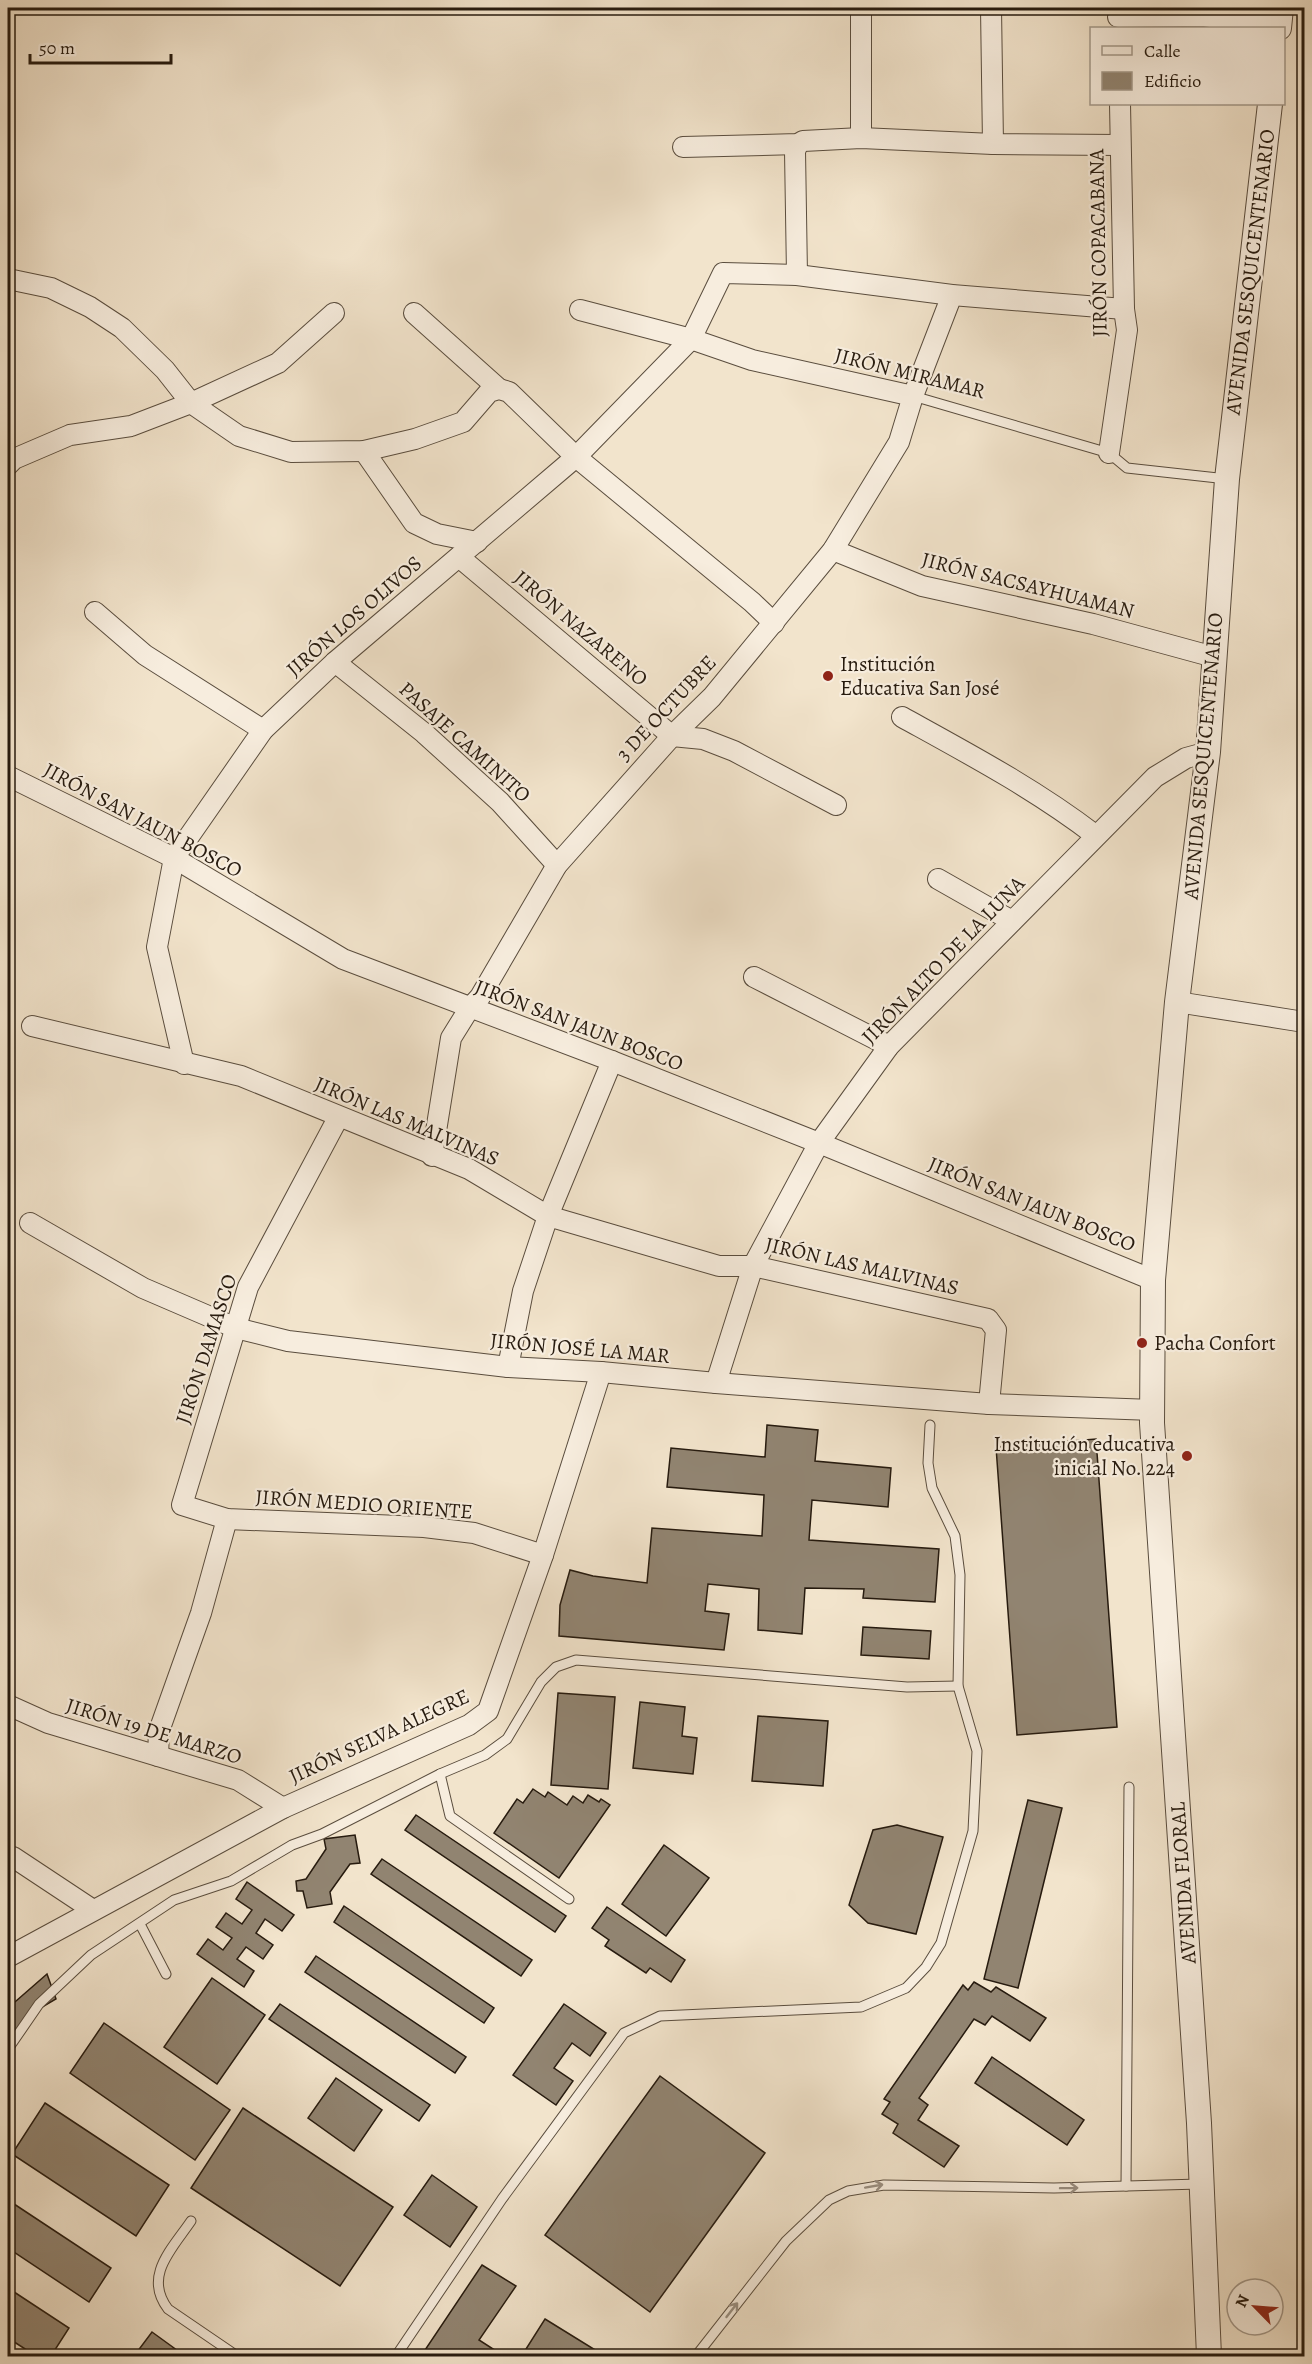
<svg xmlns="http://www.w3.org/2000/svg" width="1312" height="2364" viewBox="0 0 1312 2364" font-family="Alegreya,serif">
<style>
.building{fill:#918471;stroke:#271b0f;stroke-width:1.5}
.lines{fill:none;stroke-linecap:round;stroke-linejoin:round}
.service-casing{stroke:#5a4d3e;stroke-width:11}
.minor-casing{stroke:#5a4d3e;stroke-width:22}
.tertiary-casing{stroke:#5a4d3e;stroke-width:26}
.service{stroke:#f7edde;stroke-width:9}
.minor{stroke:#f7edde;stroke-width:20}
.tertiary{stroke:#f7edde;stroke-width:24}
.oneway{stroke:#998e81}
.poi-dot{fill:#8f2418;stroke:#f7edde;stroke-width:2}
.labels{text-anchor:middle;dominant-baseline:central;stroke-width:4.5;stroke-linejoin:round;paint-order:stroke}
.street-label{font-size:21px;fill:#271b0f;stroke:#f7edde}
.poi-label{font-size:21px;fill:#271b0f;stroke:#f7edde;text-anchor:start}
</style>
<rect width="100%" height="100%" fill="#f2e4cc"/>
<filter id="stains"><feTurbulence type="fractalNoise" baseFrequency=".00333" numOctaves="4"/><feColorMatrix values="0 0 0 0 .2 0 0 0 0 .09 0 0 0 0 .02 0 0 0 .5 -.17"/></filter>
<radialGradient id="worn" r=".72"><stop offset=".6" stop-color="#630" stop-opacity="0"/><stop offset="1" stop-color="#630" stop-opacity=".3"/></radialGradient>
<!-- building -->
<g class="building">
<polygon points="767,1425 818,1430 815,1461 891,1468 888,1507 812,1500 809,1540 939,1549 935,1602 863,1598 864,1589 805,1588 802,1634 758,1630 759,1589 708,1584 705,1611 729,1614 724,1650 559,1636 560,1605 570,1570 593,1576 647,1583 652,1528 762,1536 764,1495 667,1487 671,1448 765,1457"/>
<polygon points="1096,1439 1117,1727 1017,1735 996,1447"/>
<polygon points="863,1627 931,1631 929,1659 861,1655"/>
<polygon points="558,1693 615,1697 608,1789 551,1785"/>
<polygon points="640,1702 685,1707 682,1736 697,1738 693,1774 633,1768"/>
<polygon points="758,1716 828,1721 823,1786 752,1781"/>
<polygon points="533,1789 545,1797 548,1792 567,1805 573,1796 583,1803 588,1795 599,1802 601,1799 610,1805 559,1878 494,1833 517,1799 523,1803"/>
<polygon points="1028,1800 1062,1808 1018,1988 984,1979"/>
<polygon points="416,1815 566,1916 555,1932 405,1830"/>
<polygon points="897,1825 943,1837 916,1934 868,1923 849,1905 873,1830"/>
<polygon points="355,1835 360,1863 350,1864 330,1892 332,1904 307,1908 303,1891 297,1891 296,1881 306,1879 326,1849 324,1839"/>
<polygon points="664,1845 709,1878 666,1936 622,1904"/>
<polygon points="382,1859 532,1960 521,1976 371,1874"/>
<polygon points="247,1882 294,1915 282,1931 265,1919 256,1933 273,1945 263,1959 246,1947 237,1959 254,1971 244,1987 197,1954 208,1939 223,1950 232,1938 216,1927 226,1913 242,1924 252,1910 236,1899"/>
<polygon points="344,1906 494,2008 484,2023 334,1922"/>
<polygon points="607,1907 685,1960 671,1982 650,1968 646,1973 605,1946 609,1940 592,1928"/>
<polygon points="316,1956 466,2057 455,2073 305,1972"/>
<polygon points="47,1974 56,1999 37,2010 8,2051 8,2008"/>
<polygon points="212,1978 265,2015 217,2084 164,2047"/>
<polygon points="974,1982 991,1992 996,1987 1046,2018 1030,2041 992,2016 985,2025 974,2019 919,2098 928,2105 918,2120 959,2146 944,2167 893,2133 898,2124 882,2114 890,2102 884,2099 963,1985 968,1990"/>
<polygon points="280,2004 430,2105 419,2121 269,2019"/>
<polygon points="564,2004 606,2033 590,2056 572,2043 554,2068 573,2081 556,2105 513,2075"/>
<polygon points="104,2023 230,2110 195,2160 70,2073"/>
<polygon points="992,2057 1084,2120 1067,2145 975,2083"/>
<polygon points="660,2076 765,2153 650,2312 545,2235"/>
<polygon points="336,2078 382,2110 354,2151 308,2118"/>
<polygon points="45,2103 169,2185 136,2236 12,2154"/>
<polygon points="243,2108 393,2207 340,2286 191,2188"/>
<polygon points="432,2175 477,2207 450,2247 404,2215"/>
<polygon points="8,2200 111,2268 89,2302 8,2248"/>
<polygon points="482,2265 516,2286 479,2340 504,2356 421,2356"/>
<polygon points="8,2288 69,2328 51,2356 36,2356 8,2338"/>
<polygon points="545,2319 605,2356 539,2356 526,2349"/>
<polygon points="152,2332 185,2356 134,2356"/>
</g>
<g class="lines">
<!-- service casing -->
<g class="service-casing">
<g id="service">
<polyline points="913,396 1109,453 1127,468 1227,479"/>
<polyline points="440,1774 450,1816 569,1899"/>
<polyline points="140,1924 166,1974"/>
<polyline points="8,2049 39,2004 91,1955 174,1900 231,1881 292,1845 322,1834 440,1774 485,1755 507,1739 541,1682 556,1667 576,1660 907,1687 958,1686"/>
<polyline points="1126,2186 1129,1787"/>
<path d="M191 2221C172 2249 143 2276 168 2309L237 2356"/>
<polyline points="396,2356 502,2199 624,2033 660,2016 861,2007 906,1988 926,1967 941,1943 973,1831 977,1751 958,1686 960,1575 955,1536 932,1488 928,1463 930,1425"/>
<polyline points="696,2356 786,2241 829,2200 848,2191 884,2185 1054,2188 1200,2184"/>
</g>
</g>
<!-- minor casing -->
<g class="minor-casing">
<g id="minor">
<polyline points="861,8 861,138"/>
<polyline points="991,8 993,144"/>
<polyline points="1118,17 1203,16 1279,26"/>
<polyline points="683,147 798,144 803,141 861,138 993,144 1120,145"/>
<polyline points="797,275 795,151 798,144"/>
<polyline points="8,279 51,288 90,307 122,328 165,370 191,403 239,436 291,452 364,451 415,439 463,422 489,392 499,389 509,392 576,457 752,602 774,623"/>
<polyline points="580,310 691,339 752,360 913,396"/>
<polyline points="414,313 499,389"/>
<polyline points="364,451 414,523 437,534 477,542"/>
<polyline points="1109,453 1127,330 1124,309 1120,104"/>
<polyline points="8,465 14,459 70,435 131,426 191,403 278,363 334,313"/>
<polyline points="833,550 922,586 1093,624 1214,657"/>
<polyline points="459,557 672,736 703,739 734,751 836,805"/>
<polyline points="95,612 145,655 263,730"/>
<polyline points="335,662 424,733 500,802 557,865"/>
<path d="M902 717C969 754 1035 789 1095 835"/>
<polyline points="8,776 174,858 343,959 612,1061 819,1143 1153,1280"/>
<polyline points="938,879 1012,921"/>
<polyline points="754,977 889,1046"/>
<polyline points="1177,1002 1304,1022"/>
<polyline points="32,1026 241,1076 469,1169 548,1216 719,1266 753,1266 988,1319 996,1330 989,1404"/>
<polyline points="184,1064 157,947 174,858 263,730 335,662 576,457 691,339 723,273 797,275 952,295 1124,309"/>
<polyline points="338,1118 248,1287 182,1505 227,1519 424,1527 474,1533 543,1555"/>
<polyline points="432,1156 451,1038 469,1009 480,997 557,865 672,736 712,697 833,550 899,442 913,396 952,295"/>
<polyline points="30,1223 143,1288 236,1328 288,1341 508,1367 601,1372 716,1383 989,1404 1153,1410"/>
<polyline points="508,1367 523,1291 548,1216 612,1061"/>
<polyline points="716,1383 753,1266 819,1143 889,1046 1155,777 1186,758 1208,752"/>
<polyline points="8,1705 48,1723 238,1780 283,1808"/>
<polyline points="158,1756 159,1731 201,1613 227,1519"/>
<polyline points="8,1857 13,1857 93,1910"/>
<polyline points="8,1957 283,1808 469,1725 488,1711 543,1555 601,1372"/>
</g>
</g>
<!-- tertiary casing -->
<g class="tertiary-casing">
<g id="tertiary">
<polyline points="1279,28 1281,8"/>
<polyline points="1209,2356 1199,2123 1152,1423 1153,1280 1177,1002 1208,752 1227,479 1270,104"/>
</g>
</g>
<!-- service -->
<use href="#service" class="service"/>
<!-- minor -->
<use href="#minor" class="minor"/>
<!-- tertiary -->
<use href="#tertiary" class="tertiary"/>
</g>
<!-- one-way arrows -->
<defs><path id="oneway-shaft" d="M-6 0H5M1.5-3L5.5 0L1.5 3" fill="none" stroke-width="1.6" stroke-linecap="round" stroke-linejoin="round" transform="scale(1.5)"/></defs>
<g class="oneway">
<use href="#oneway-shaft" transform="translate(874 2186) rotate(-10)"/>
<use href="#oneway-shaft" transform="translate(1069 2188) rotate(-1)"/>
<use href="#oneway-shaft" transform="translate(732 2310) rotate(-52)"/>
</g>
<!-- markers -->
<g class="poi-dot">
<circle cx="828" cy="676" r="6"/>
<circle cx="1142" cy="1343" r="6"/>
<circle cx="1187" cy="1456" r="6"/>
</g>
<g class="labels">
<!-- street labels -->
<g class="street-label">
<text transform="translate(1098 243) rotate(-91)">JIRÓN COPACABANA</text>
<text transform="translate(1250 272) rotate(-83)">AVENIDA SESQUICENTENARIO</text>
<text transform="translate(910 373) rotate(14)">JIRÓN MIRAMAR</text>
<text transform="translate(1028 585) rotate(14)">JIRÓN SACSAYHUAMAN</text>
<text transform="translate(354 616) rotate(-41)">JIRÓN LOS OLIVOS</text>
<text transform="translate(581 628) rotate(40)">JIRÓN NAZARENO</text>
<text transform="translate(666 708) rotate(-47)">3 DE OCTUBRE</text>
<text transform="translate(465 742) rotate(42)">PASAJE CAMINITO</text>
<text transform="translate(1203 756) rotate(-85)">AVENIDA SESQUICENTENARIO</text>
<text transform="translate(143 820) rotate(28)">JIRÓN SAN JAUN BOSCO</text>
<text transform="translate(943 960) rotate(-46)">JIRÓN ALTO DE LA LUNA</text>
<text transform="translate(579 1025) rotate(21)">JIRÓN SAN JAUN BOSCO</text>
<text transform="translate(407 1121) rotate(23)">JIRÓN LAS MALVINAS</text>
<text transform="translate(1032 1204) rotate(22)">JIRÓN SAN JAUN BOSCO</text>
<text transform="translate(862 1266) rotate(13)">JIRÓN LAS MALVINAS</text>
<text transform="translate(580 1348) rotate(5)">JIRÓN JOSÉ LA MAR</text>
<text transform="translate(206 1349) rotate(-72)">JIRÓN DAMASCO</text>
<text transform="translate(364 1504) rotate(4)">JIRÓN MEDIO ORIENTE</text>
<text transform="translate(154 1731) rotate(17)">JIRÓN 19 DE MARZO</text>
<text transform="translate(379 1736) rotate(-25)">JIRÓN SELVA ALEGRE</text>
<text transform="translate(1183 1883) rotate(-94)">AVENIDA FLORAL</text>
</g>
<!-- poi labels -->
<g class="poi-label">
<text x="840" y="664">Institución<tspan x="840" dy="24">Educativa San José</tspan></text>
<text x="1154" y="1343">Pacha Confort</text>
<text x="1175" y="1444" text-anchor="end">Institución educativa<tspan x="1175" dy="24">inicial No. 224</tspan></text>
</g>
</g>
<!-- margin -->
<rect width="1312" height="2364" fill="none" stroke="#f2e4cc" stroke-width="30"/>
<rect x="9" y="9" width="1294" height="2346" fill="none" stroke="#271b0f" stroke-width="3"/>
<rect x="15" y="15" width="1282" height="2334" fill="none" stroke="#271b0f" stroke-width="1.5"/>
<!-- legend -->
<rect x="1090" y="27" width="195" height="78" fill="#f7edde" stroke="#a4998b" stroke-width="1.5"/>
<rect x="1102" y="46" width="30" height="9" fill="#f7edde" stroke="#a4998b" stroke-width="1.5"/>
<text x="1144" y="57" font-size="18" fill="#271b0f">Calle</text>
<rect x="1102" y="72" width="30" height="18" fill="#918471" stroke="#a4998b" stroke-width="1.5"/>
<text x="1144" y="87" font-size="18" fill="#271b0f">Edificio</text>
<!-- north arrow -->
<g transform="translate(1255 2307) rotate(295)"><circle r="28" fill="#f7edde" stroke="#a4998b" stroke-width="1.5"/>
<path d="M0-4.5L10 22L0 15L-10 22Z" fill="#8f2418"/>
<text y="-9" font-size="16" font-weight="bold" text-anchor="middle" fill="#271b0f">N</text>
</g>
<!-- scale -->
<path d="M30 54v9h141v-9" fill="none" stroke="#271b0f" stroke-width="3"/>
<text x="39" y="54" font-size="18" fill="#271b0f" stroke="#f7edde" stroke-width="4.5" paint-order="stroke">50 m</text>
<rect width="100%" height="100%" filter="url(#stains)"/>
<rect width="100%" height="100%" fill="url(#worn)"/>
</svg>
